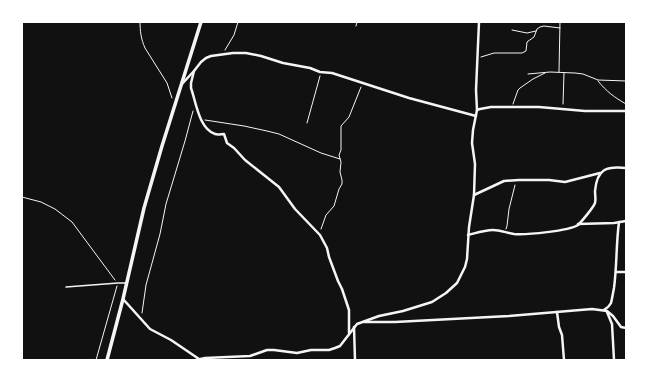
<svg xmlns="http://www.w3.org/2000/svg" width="648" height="382" viewBox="0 0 648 382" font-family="'Archivo Narrow',sans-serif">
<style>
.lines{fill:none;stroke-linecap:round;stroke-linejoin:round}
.path{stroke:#f5f5f5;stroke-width:1}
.service{stroke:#f5f5f5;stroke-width:1.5}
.minor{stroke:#f5f5f5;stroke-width:2.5}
.tertiary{stroke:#f5f5f5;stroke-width:3.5}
</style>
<rect width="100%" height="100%" fill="#111"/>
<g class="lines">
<!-- path -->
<g class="path">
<path d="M140 22C140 31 141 39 145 48L167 83 172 98"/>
<polyline points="356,26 357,22"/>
<polyline points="512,30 527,33 536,31"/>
<polyline points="225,50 234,35 238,22"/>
<polyline points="481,57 494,53 522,53 526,51 527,42 534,37 537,29 540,27 544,26 560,28"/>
<polyline points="559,72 560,22"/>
<polyline points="528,74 550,72 575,73 583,74 598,80 626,81"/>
<path d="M598 81C607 92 614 97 626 104"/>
<polyline points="513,104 518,90 520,88 533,79 545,73"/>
<polyline points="563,104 564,73"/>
<polyline points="205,120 244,126 267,131 279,134 321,153 340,159"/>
<polyline points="307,123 320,76"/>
<polyline points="22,197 41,202 55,209 72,222 115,280"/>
<polyline points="321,229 326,215 334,206 339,189 342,184 342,180 340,172 341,162 339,155 341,150 341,126 349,117 361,87"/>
<polyline points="506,229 507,226 509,209 515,185"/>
<polyline points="142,313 146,285 160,234 166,204 185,141 193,111"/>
<polyline points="96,360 117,286"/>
</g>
<!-- service -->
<polyline class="service" points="66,287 118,283 126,283"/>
<!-- minor -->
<g class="minor">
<path d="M194 71 191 83V88C196 102 199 129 215 134 218 135 221 134 224 134L227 143 234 148 245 160 279 187 295 209 320 235 327 248 329 257 338 281 342 289 349 310V333"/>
<polyline points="182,84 194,71 201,62 206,58 211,56 233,53 246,53 261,56 283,63 310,68 320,72 332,73 409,98 476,116"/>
<polyline points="477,110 480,109 491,107 539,107 585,111 626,111"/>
<polyline points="474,195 504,181 519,180 549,180 565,182 600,173"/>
<polyline points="578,224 614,223 626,221"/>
<path d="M468 235C476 233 485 230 493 230 500 230 507 233 514 234 526 235 569 231 578 225 582 221 593 208 595 203 596 199 595 195 595 191 597 169 606 166 626 168"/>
<polyline points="616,272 626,272"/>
<polyline points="123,299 150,329 171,340 199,359"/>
<path d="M604 310C607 308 609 307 611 303 612 299 613 293 614 288 617 266 616 244 619 222"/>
<polyline points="557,312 559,327 562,335 564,360"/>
<polyline points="607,312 612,324 614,360"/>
<polyline points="364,322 395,322 509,316 592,309 607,311 613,316 621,327 626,328"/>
<polyline points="354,327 355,360"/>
<polyline points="196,360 205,358 250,356 267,350 274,350 297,353 311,350 329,350 335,348 340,346 357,324 379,316 403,311 432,302 446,293 457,283 465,267 467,259 469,227 474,195 475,164 472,143 473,130 477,110 476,90 479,22"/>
</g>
<!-- tertiary -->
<polyline class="tertiary" points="107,360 123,299 144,208 162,146 201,22"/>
</g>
<!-- border -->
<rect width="648" height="382" fill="none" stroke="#ffffff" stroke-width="46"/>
</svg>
